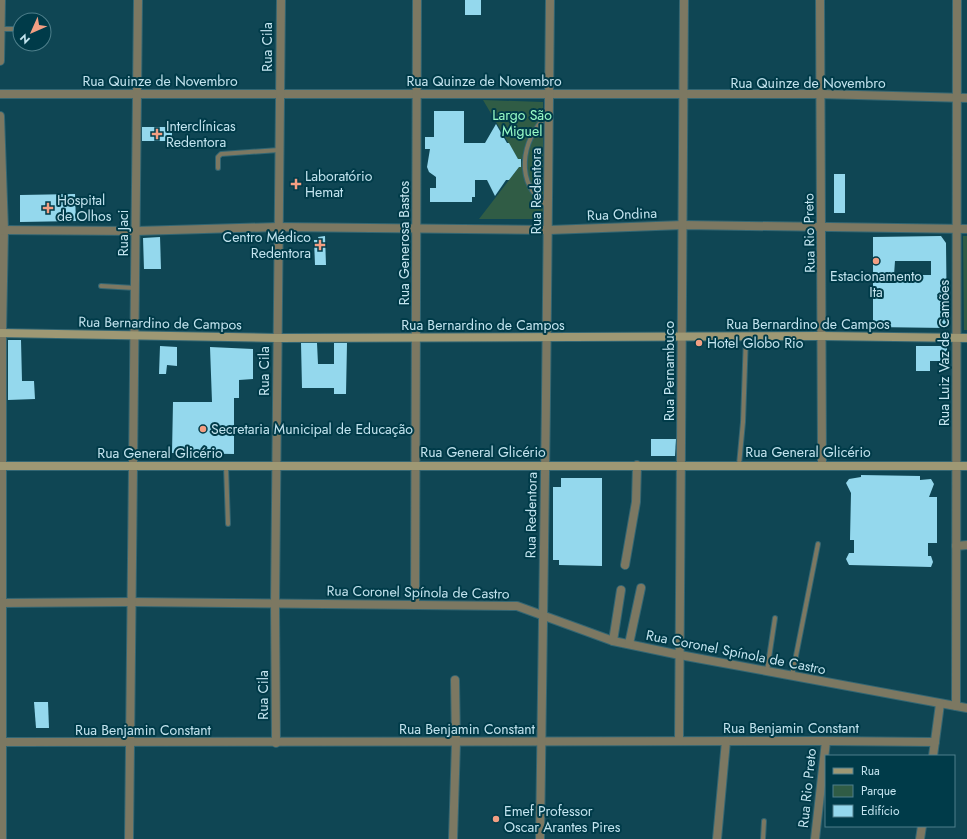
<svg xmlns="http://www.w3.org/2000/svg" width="967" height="839" viewBox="0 0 967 839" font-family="Jost,sans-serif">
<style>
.green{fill:#305c45}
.building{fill:#94d8ed;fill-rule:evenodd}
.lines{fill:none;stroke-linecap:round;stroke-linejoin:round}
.lane-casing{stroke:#336673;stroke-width:6}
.street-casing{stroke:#336673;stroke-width:10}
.secondary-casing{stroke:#336673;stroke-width:10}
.lane{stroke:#7c7862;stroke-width:4}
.street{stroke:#7c7862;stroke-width:8}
.secondary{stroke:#9e9874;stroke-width:8}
.poi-dot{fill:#f39f83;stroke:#003b49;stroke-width:1.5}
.labels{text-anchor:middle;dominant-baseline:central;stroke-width:4;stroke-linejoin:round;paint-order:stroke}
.street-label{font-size:14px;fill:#c3e4ef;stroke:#003b49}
.park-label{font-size:14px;fill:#98fbc6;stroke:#003b49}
.poi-label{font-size:14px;fill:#c3e4ef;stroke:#003b49;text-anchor:start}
</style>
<rect width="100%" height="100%" fill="#0f4654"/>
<!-- green -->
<g class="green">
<polygon points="483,100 543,102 543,219 479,219 519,167 521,167 522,159 518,159"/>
<polygon points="963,236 967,236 967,330 964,330"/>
</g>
<!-- building -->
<g class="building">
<rect x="465" y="0" width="16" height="15"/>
<polygon points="434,111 464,111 464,143 485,143 496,124 507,143 509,143 518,159 521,159 521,167 519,167 509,180 506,180 495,196 487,180 475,180 475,197 472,197 472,202 430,202 430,188 436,188 436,177 429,172 427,167 430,149 425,149 425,137 434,137"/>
<rect x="142" y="127" width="30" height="14"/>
<rect x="834" y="174" width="11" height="39"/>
<polygon points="75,194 76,221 20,222 20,195"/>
<polygon points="325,236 326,265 315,265 314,240 319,240 318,237"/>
<path d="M941 236 946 243 947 328 873 327V237ZM895 261H931V275H894Z"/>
<polygon points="160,237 161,269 144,269 143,238"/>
<polygon points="8,340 21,340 22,381 34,381 35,399 8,400"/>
<polygon points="301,343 317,343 318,364 334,364 334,343 347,343 346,394 334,394 334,388 302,388"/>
<polygon points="160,346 177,347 177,366 167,365 166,374 159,374"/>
<polygon points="916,346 947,346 947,361 930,361 930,371 916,371"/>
<polygon points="210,347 253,349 253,379 239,380 239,398 234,398 234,454 172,453 173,402 212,402"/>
<polygon points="651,439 676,439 675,456 651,456"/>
<polygon points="861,475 920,476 920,480 931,479 934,484 929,497 937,497 937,543 928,543 928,556 931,556 933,562 931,567 849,565 846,559 849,553 854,553 854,540 850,540 851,493 846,483 849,479 861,477"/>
<polygon points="561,478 602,478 602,566 559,565 559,560 553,560 553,487 561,487"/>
<polygon points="34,702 48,702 49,728 36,728"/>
</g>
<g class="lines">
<!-- lane casing -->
<g class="lane-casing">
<g id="lane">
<polyline points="1,29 20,29"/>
<polyline points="44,29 45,29"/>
<path d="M548 114C521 141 513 183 549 207"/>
<polyline points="218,168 218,157 221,154 279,150"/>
<polyline points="101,286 135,288"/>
<polyline points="739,465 743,422 746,336"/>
<polyline points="226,466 228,524"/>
<polyline points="767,671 775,618"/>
<polyline points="792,676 818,544"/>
<polyline points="763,839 764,821"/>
</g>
</g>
<!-- street casing -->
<g class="street-casing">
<g id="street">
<polyline points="820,0 822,465"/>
<polyline points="0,61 1,0"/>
<polyline points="0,94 820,94 967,98"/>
<polyline points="0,116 4,230 2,333 2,839"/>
<polyline points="0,230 136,231 278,227 549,230 683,225 967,229"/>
<polyline points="956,546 967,545"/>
<polyline points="625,565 636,502 637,465"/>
<polyline points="0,603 131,602 517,606 613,641 680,655 967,708"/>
<polyline points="415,605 417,0"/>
<polyline points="613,641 621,590"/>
<polyline points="629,644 641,588"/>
<polyline points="956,706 957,0"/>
<polyline points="679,741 684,0"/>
<polyline points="0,742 826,741 935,742"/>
<polyline points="276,743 275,604 281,0"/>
<polyline points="933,756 940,704"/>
<polyline points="129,839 138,0"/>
<polyline points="453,839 456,742 455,680"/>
<path d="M540 839C543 559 549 280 550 0"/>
<polyline points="717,839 726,741"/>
<polyline points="815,839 826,741"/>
<polyline points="920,839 922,826"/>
</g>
</g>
<!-- secondary casing -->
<g class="secondary-casing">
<g id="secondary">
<polyline points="0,333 277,338 822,336 967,338"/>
<polyline points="0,466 967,466"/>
</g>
</g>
<!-- lane -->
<use href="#lane" class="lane"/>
<!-- street -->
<use href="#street" class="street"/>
<!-- secondary -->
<use href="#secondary" class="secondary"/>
</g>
<!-- markers -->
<g class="poi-dot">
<path d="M155 128h4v4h4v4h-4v4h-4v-4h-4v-4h4z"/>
<path d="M294 178h4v4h4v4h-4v4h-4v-4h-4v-4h4z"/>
<path d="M46 202h4v4h4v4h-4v4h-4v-4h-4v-4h4z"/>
<path d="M318 239h4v4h4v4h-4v4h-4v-4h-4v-4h4z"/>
<circle cx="876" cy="261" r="4"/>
<circle cx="699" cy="343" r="4"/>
<circle cx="203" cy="429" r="4"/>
<circle cx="496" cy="819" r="4"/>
</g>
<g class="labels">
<!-- street labels -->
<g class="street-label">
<text transform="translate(267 47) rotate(-90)">Rua Cila</text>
<text x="160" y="81">Rua Quinze de Novembro</text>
<text x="484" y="81">Rua Quinze de Novembro</text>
<text x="808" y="83">Rua Quinze de Novembro</text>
<text transform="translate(536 191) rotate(-90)">Rua Redentora</text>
<text transform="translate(622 214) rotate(-2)">Rua Ondina</text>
<text transform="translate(123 233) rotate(-90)">Rua Jaci</text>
<text transform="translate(809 233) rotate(-91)">Rua Rio Preto</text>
<text transform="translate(404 243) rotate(-90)">Rua Generosa Bastos</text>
<text transform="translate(160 323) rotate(1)">Rua Bernardino de Campos</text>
<text x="808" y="324">Rua Bernardino de Campos</text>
<text x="483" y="325">Rua Bernardino de Campos</text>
<text transform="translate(944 353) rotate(-90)">Rua Luiz Vaz de Camões</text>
<text transform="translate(264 371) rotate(-90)">Rua Cila</text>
<text transform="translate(669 371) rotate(-90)">Rua Pernambuco</text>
<text x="483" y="452">Rua General Glicério</text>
<text x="808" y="452">Rua General Glicério</text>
<text x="160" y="453">Rua General Glicério</text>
<text transform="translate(531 515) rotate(-89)">Rua Redentora</text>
<text transform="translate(418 592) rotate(1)">Rua Coronel Spínola de Castro</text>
<text transform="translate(736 652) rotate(11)">Rua Coronel Spínola de Castro</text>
<text transform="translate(263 695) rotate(-90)">Rua Cila</text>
<text x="791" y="728">Rua Benjamin Constant</text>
<text x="467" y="729">Rua Benjamin Constant</text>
<text x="143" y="730">Rua Benjamin Constant</text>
<text transform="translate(807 788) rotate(-84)">Rua Rio Preto</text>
</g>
<!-- park labels -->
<g class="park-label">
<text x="522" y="115">Largo São<tspan x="522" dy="16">Miguel</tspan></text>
</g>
<!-- poi labels -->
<g class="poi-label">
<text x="166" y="126">Interclínicas<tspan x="166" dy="16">Redentora</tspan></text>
<text x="305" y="176">Laboratório<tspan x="305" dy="16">Hemat</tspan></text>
<text x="57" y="200">Hospital<tspan x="57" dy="16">de Olhos</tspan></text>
<text x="311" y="237" text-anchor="end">Centro Médico<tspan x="311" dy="16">Redentora</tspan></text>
<text x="876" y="276" text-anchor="middle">Estacionamento<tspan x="876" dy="16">Ita</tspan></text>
<text x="707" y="343">Hotel Globo Rio</text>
<text x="211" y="429">Secretaria Municipal de Educação</text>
<text x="504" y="811">Emef Professor<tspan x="504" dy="16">Oscar Arantes Pires</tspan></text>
</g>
</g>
<!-- legend -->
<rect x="825" y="755" width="130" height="72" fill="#003b49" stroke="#4e7f8b"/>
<rect x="833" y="768" width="20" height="6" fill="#9e9874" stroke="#4e7f8b"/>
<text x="861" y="775" font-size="12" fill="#c3e4ef">Rua</text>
<rect x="833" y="785" width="20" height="12" fill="#305c45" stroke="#4e7f8b"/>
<text x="861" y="795" font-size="12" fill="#c3e4ef">Parque</text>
<rect x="833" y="805" width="20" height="12" fill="#94d8ed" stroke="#4e7f8b"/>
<text x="861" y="815" font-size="12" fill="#c3e4ef">Edifício</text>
<!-- north arrow -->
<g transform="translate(32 32) rotate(225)"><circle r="19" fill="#003b49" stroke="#4e7f8b"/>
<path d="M0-3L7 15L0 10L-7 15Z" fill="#f39f83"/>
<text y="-6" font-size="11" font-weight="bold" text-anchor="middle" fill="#c3e4ef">N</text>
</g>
</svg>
